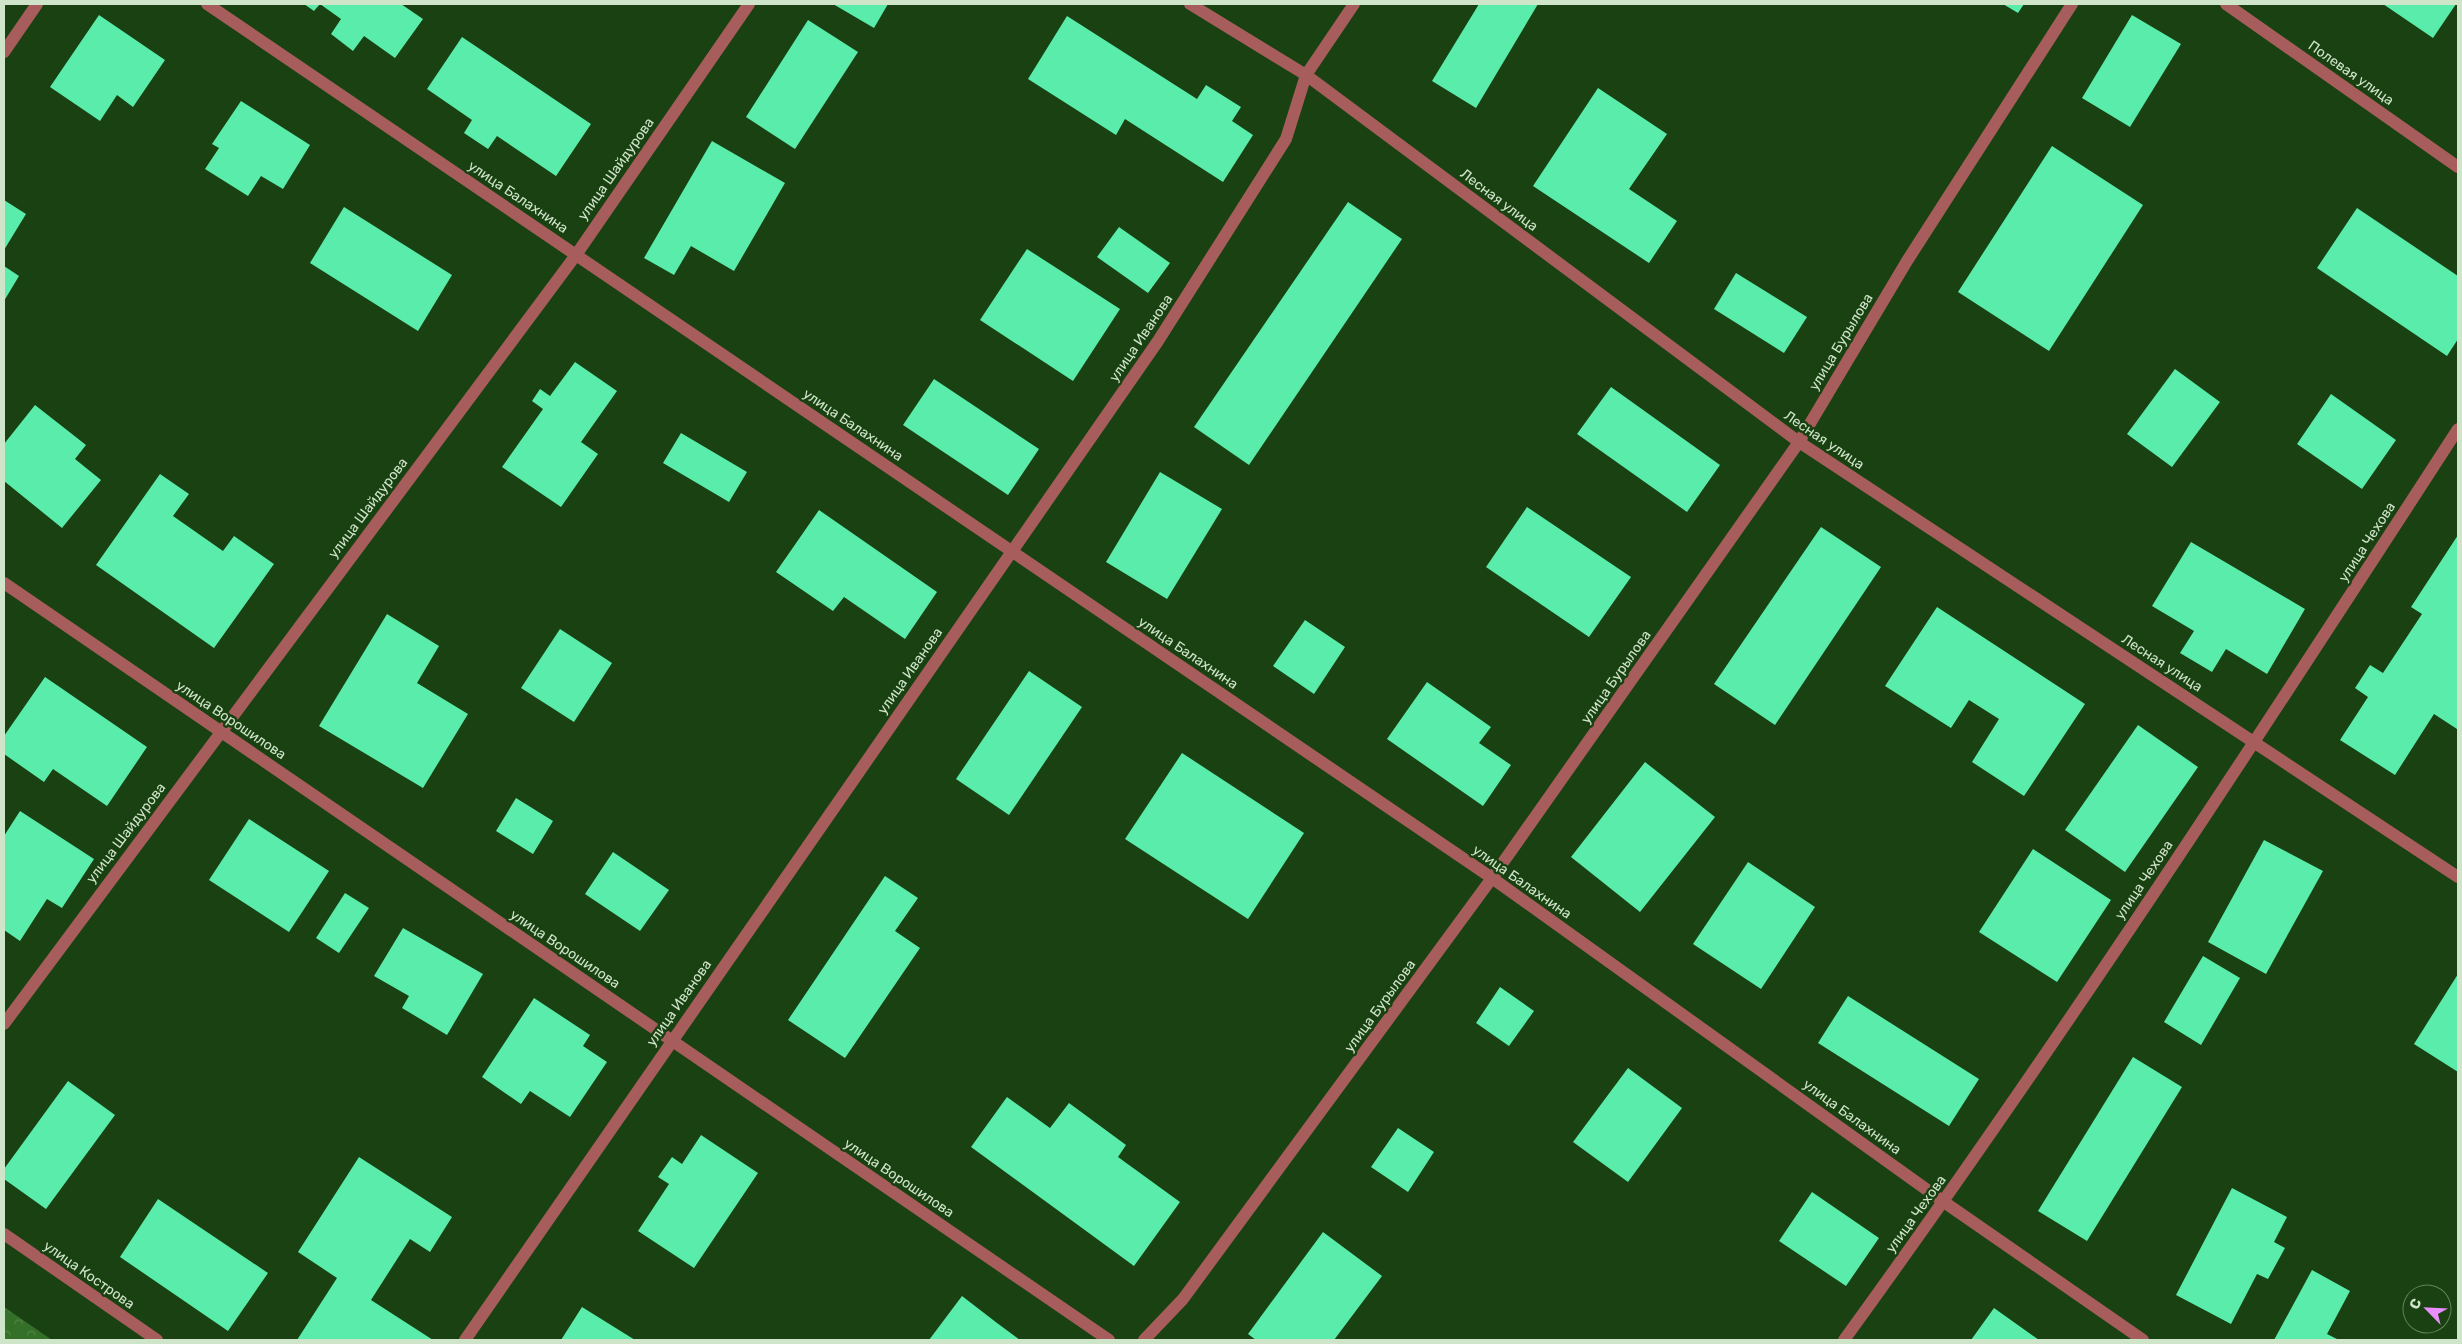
<svg xmlns="http://www.w3.org/2000/svg" width="2462" height="1344" viewBox="0 0 2462 1344" font-family="Rubik,sans-serif">
<style>
.park{fill:url(#park-crowns)}
.building{fill:#5aecaa}
.lines{fill:none;stroke-linecap:round;stroke-linejoin:round}
.minor{stroke:#a85d5d;stroke-width:12}
.labels{text-anchor:middle;dominant-baseline:central;stroke-width:5;stroke-linejoin:round;paint-order:stroke}
.street-label{font-size:14px;fill:#cfe5ca;stroke:#194111}
</style>
<defs>
<pattern id="park-crowns" width="20" height="18" patternUnits="userSpaceOnUse" patternTransform="scale(1.25)"><rect width="20" height="18" fill="#357029"/><path d="M2 6a3 3 0 1 1 6 0M12 15a3 3 0 1 1 6 0" fill="none" stroke="#518447"/></pattern>
</defs>
<rect width="100%" height="100%" fill="#194111"/>
<!-- park -->
<polygon class="park" points="4,1307 52,1340 4,1340"/>
<!-- building -->
<g class="building">
<polygon points="304,4 401,4 423,19 395,58 364,36 353,51 331,34 341,19 320,4 314,11"/>
<polygon points="833,4 888,4 874,28"/>
<polygon points="1479,4 1538,4 1476,108 1432,81"/>
<polygon points="2003,4 2024,4 2018,13"/>
<polygon points="2383,4 2456,4 2433,38"/>
<polygon points="99,15 165,60 133,107 117,95 100,121 50,87"/>
<polygon points="2132,15 2181,44 2130,127 2082,98"/>
<polygon points="1067,16 1197,99 1206,85 1241,107 1232,121 1253,135 1223,182 1125,119 1116,135 1028,79"/>
<polygon points="808,20 858,52 795,149 746,117"/>
<polygon points="462,37 591,124 556,176 497,136 488,149 464,133 472,120 427,89"/>
<polygon points="1598,88 1667,134 1629,189 1677,221 1649,263 1533,186"/>
<polygon points="241,101 310,145 283,189 261,176 248,196 205,169 219,148 212,144"/>
<polygon points="712,141 785,183 734,271 691,246 674,275 644,258"/>
<polygon points="2052,146 2143,205 2049,351 1958,292"/>
<polygon points="4,200 26,214 4,250"/>
<polygon points="1348,202 1402,239 1249,465 1194,427"/>
<polygon points="344,207 452,275 418,331 310,263"/>
<polygon points="2357,208 2458,276 2458,339 2447,356 2317,268"/>
<polygon points="1119,227 1170,263 1148,293 1097,257"/>
<polygon points="1027,249 1120,309 1073,381 980,320"/>
<polygon points="4,266 19,276 4,301"/>
<polygon points="1736,273 1807,317 1784,353 1714,309"/>
<polygon points="575,362 617,391 581,442 598,454 561,507 502,467 543,409 532,401 540,389 550,396"/>
<polygon points="2175,369 2220,402 2172,467 2127,434"/>
<polygon points="934,379 1039,449 1008,495 903,425"/>
<polygon points="1611,387 1720,465 1687,512 1577,434"/>
<polygon points="2331,394 2396,440 2362,489 2297,444"/>
<polygon points="35,405 86,445 75,459 101,480 62,528 4,481 4,444"/>
<polygon points="681,433 747,472 729,502 663,463"/>
<polygon points="1160,472 1222,509 1167,599 1106,562"/>
<polygon points="160,474 189,494 173,516 223,551 234,536 274,564 214,648 96,565"/>
<polygon points="1527,507 1631,577 1589,637 1486,567"/>
<polygon points="819,510 937,592 905,639 844,597 833,611 776,572"/>
<polygon points="1821,527 1881,567 1775,725 1714,684"/>
<polygon points="2458,535 2458,727 2457,729 2434,714 2395,775 2340,740 2368,697 2355,688 2370,665 2383,673 2422,614 2411,607"/>
<polygon points="2191,542 2305,609 2267,674 2226,649 2212,672 2180,653 2194,631 2152,606"/>
<polygon points="1937,607 2085,704 2024,796 1972,762 1999,719 1969,700 1951,728 1885,686"/>
<polygon points="387,614 439,646 417,683 468,714 423,788 319,726"/>
<polygon points="1305,620 1345,647 1314,694 1273,666"/>
<polygon points="560,629 612,663 574,722 521,688"/>
<polygon points="1029,671 1082,707 1009,815 956,779"/>
<polygon points="45,677 147,747 107,806 53,769 44,782 4,754 4,736"/>
<polygon points="1427,682 1491,727 1479,743 1511,765 1483,806 1387,739"/>
<polygon points="2138,725 2198,767 2125,872 2065,830"/>
<polygon points="1182,753 1304,833 1248,919 1125,839"/>
<polygon points="1645,762 1715,817 1640,912 1571,857"/>
<polygon points="516,798 553,821 533,854 496,831"/>
<polygon points="20,811 94,859 62,908 47,899 20,941 4,930 4,836"/>
<polygon points="249,819 329,871 289,932 209,880"/>
<polygon points="2264,840 2323,871 2266,974 2208,942"/>
<polygon points="2033,849 2111,900 2057,982 1979,932"/>
<polygon points="613,852 669,890 640,931 585,894"/>
<polygon points="1748,862 1815,907 1761,989 1693,944"/>
<polygon points="885,876 918,898 895,931 920,948 845,1058 788,1020"/>
<polygon points="345,893 369,908 339,953 316,938"/>
<polygon points="403,928 483,974 447,1035 402,1008 409,996 374,976"/>
<polygon points="2203,956 2240,978 2201,1045 2164,1022"/>
<polygon points="2458,974 2458,1072 2414,1044"/>
<polygon points="1500,987 1534,1011 1509,1046 1476,1023"/>
<polygon points="1848,996 1979,1079 1949,1126 1818,1043"/>
<polygon points="534,998 590,1035 583,1046 607,1062 570,1117 530,1091 521,1104 482,1077"/>
<polygon points="2133,1057 2182,1087 2087,1241 2038,1211"/>
<polygon points="1628,1068 1682,1108 1628,1182 1573,1142"/>
<polygon points="68,1081 115,1115 46,1209 4,1179 4,1169"/>
<polygon points="1007,1097 1050,1128 1069,1103 1126,1145 1118,1157 1180,1202 1134,1266 971,1147"/>
<polygon points="1398,1128 1434,1152 1408,1192 1371,1167"/>
<polygon points="701,1135 758,1173 694,1268 638,1231 669,1184 658,1177 672,1157 682,1164"/>
<polygon points="359,1157 452,1217 430,1252 410,1239 371,1300 433,1340 297,1340 337,1278 298,1252"/>
<polygon points="2232,1188 2287,1217 2274,1242 2285,1248 2268,1279 2257,1274 2231,1324 2176,1295"/>
<polygon points="1812,1192 1879,1238 1846,1286 1779,1241"/>
<polygon points="158,1199 268,1273 228,1331 120,1257"/>
<polygon points="1323,1232 1382,1276 1334,1340 1256,1340 1248,1334"/>
<polygon points="2312,1270 2350,1291 2327,1334 2339,1340 2274,1340"/>
<polygon points="962,1296 997,1323 1020,1340 929,1340"/>
<polygon points="582,1307 635,1340 561,1340"/>
<polygon points="1994,1308 2039,1340 1971,1340"/>
</g>
<g class="lines">
<!-- minor -->
<g class="minor">
<polyline points="207,4 1492,878 1944,1202 2143,1340"/>
<polyline points="1190,4 1306,75 1799,442 2458,877"/>
<polyline points="2226,4 2458,167"/>
<polyline points="4,52 37,4"/>
<polyline points="4,583 1109,1340"/>
<polyline points="4,1024 576,255 749,4"/>
<polyline points="4,1234 157,1340"/>
<polyline points="465,1340 1158,341 1286,139 1306,75 1354,4"/>
<polyline points="1144,1340 1183,1299 1492,878 1799,442 1907,261 2072,4"/>
<path d="M1844 1340C2059 1044 2259 736 2458 429"/>
</g>
</g>
<g class="labels">
<!-- street labels -->
<g class="street-label">
<text transform="translate(2351 73) rotate(35)">Полевая улица</text>
<text transform="translate(616 169) rotate(-55)">улица Шайдурова</text>
<text transform="translate(518 197) rotate(34)">улица Балахнина</text>
<text transform="translate(1499 200) rotate(37)">Лесная улица</text>
<text transform="translate(1141 338) rotate(-56)">улица Иванова</text>
<text transform="translate(1841 342) rotate(-59)">улица Бурылова</text>
<text transform="translate(853 425) rotate(34)">улица Балахнина</text>
<text transform="translate(1824 440) rotate(34)">Лесная улица</text>
<text transform="translate(368 508) rotate(-53)">улица Шайдурова</text>
<text transform="translate(2367 542) rotate(-57)">улица Чехова</text>
<text transform="translate(1188 653) rotate(34)">улица Балахнина</text>
<text transform="translate(2162 663) rotate(33)">Лесная улица</text>
<text transform="translate(910 671) rotate(-55)">улица Иванова</text>
<text transform="translate(1616 677) rotate(-55)">улица Бурылова</text>
<text transform="translate(231 720) rotate(34)">улица Ворошилова</text>
<text transform="translate(126 833) rotate(-53)">улица Шайдурова</text>
<text transform="translate(2144 880) rotate(-56)">улица Чехова</text>
<text transform="translate(1522 882) rotate(35)">улица Балахнина</text>
<text transform="translate(565 949) rotate(34)">улица Ворошилова</text>
<text transform="translate(679 1003) rotate(-55)">улица Иванова</text>
<text transform="translate(1380 1006) rotate(-54)">улица Бурылова</text>
<text transform="translate(1852 1117) rotate(36)">улица Балахнина</text>
<text transform="translate(899 1178) rotate(34)">улица Ворошилова</text>
<text transform="translate(1916 1214) rotate(-54)">улица Чехова</text>
<text transform="translate(89 1275) rotate(35)">улица Кострова</text>
</g>
</g>
<!-- border -->
<rect width="2462" height="1344" fill="none" stroke="#cfe5ca" stroke-width="10"/>
<!-- north arrow -->
<g transform="translate(2427 1309) rotate(294)"><circle r="24" fill="#194111" stroke="#62835b"/>
<path d="M0-4L9 19L0 12L-9 19Z" fill="#ea8dfd"/>
<text y="-8" font-size="14" font-weight="bold" text-anchor="middle" fill="#cfe5ca">С</text>
</g>
</svg>
